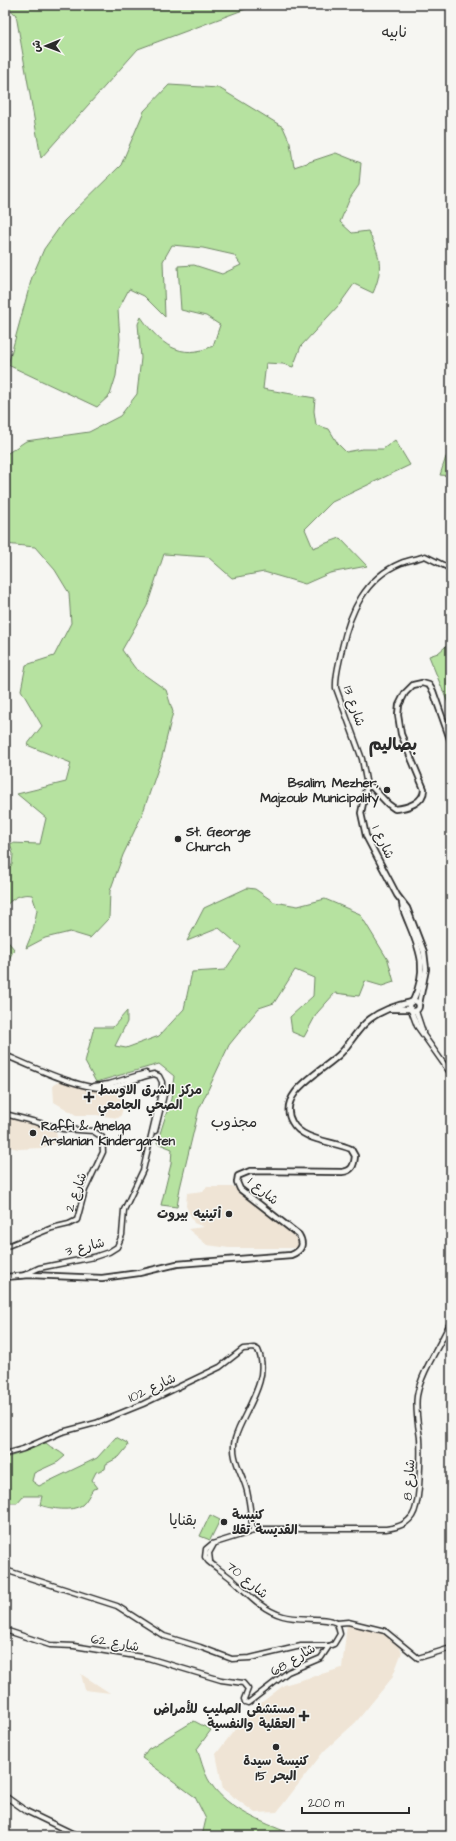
<svg xmlns="http://www.w3.org/2000/svg" width="456" height="1841" viewBox="0 0 456 1841" font-family="'Architects Daughter','Playpen Sans Arabic',sans-serif">
<style>
.built{fill:#efe4d5}
.green{fill:#b6e2a0;stroke:#708666}
.lines{fill:none;stroke-linecap:round;stroke-linejoin:round}
.tertiary-casing{stroke:#2b2b2b;stroke-width:7}
.secondary-casing{stroke:#2b2b2b;stroke-width:8}
.tertiary{stroke:#f6f6f2;stroke-width:4}
.secondary{stroke:#f6f6f2;stroke-width:4.5}
.poi-dot{fill:#2b2b2b;stroke:#f6f6f2;stroke-width:1.5}
.labels{text-anchor:middle;dominant-baseline:central;stroke-width:3;stroke-linejoin:round;paint-order:stroke}
.street-label{font-size:13px;fill:#2b2b2b;stroke:#f6f6f2}
.poi-label{font-size:13px;font-weight:bold;fill:#2b2b2b;stroke:#f6f6f2;text-anchor:start}
.quarter-label{font-size:15px;fill:#2b2b2b;stroke:#f6f6f2}
.district-label{font-size:17px;font-weight:bold;fill:#2b2b2b;stroke:#f6f6f2}
</style>
<rect width="100%" height="100%" fill="#f6f6f2"/>
<filter id="ink" filterUnits="userSpaceOnUse"><feTurbulence type="fractalNoise" baseFrequency=".025" numOctaves="2"/><feDisplacementMap in="SourceGraphic" scale="8" xChannelSelector="R" yChannelSelector="G"/><feConvolveMatrix kernelMatrix="1 2 1 2 8 2 1 2 1" color-interpolation-filters="sRGB"/></filter>
<g filter="url(#ink)">
<!-- built -->
<g class="built">
<polygon points="62,1080 82,1088 101,1092 121,1089 125,1101 121,1115 118,1118 96,1115 76,1115 54,1102 53,1085"/>
<polygon points="9,1117 55,1127 58,1143 41,1148 19,1149 9,1147"/>
<polygon points="207,1187 235,1187 290,1231 298,1241 298,1248 229,1248 207,1245 188,1229 204,1227 194,1223 186,1206 187,1193 203,1191"/>
<polygon points="347,1624 392,1635 402,1652 392,1678 356,1722 324,1751 277,1812 255,1813 223,1789 216,1754 240,1723 252,1710 284,1685 342,1668"/>
<polygon points="81,1674 110,1693 85,1690"/>
</g>
<!-- green -->
<g class="green">
<polygon points="5,5 251,5 251,7 138,49 41,158 16,15"/>
<path d="M169 85 219 88 283 127 290 143 294 167 336 153 361 163 359 185 350 198 340 222 352 233 368 231C380 254 384 268 373 293L354 284 339 305 301 346 293 367 283 364 266 363 263 389 315 398 314 411 316 425 329 429 338 444 346 452 362 449H383L395 440 410 465 332 502 305 529 313 548 340 538 367 566 330 573 305 584 264 572 232 578 208 557 164 554 147 606 122 650 135 668 166 690 173 712 162 757 142 815 123 855 110 891 109 918 90 938 70 932 45 938 26 948 33 931 37 910 32 895C21 893 12 898 5 907V869L12 865 13 854 10 843 40 844 46 818 17 794 66 782 71 763 27 745 42 726 21 690 26 665 54 656 71 623 69 593 55 570 35 547 5 544V455L26 441 89 432 120 416 137 394 141 358 138 324 141 317C160 344 180 361 213 346L220 325 206 316 181 310 178 266 194 265 222 274 241 265 234 255 203 248 172 245 163 261 165 317 144 296 129 289 118 310 120 339 116 376 110 395 97 407 8 365 32 277 44 249 64 221 121 165 144 111Z"/>
<polygon points="451,451 451,476 440,475 446,457"/>
<polygon points="451,642 451,711 429,656 438,653"/>
<polygon points="247,888 255,889 274,902 298,906 325,899 360,914 388,960 394,982 382,986 365,981 359,996 335,993 317,1013 304,1037 292,1032 290,1017 313,996 314,978 295,970 274,1003 259,1008 229,1045 199,1109 180,1188 177,1207 161,1205 171,1164 172,1149 157,1143 171,1099 174,1076 159,1064 96,1082 85,1062 94,1027 113,1027 127,1011 127,1022 115,1046 126,1048 159,1036 184,1009 192,972 225,970 241,947 219,928 187,941 204,908"/>
<polygon points="5,938 14,949 5,968"/>
<path d="M116 1437 127 1443 128 1446 119 1457 106 1464 105 1469 96 1472 92 1480 98 1488 93 1489C90 1493 87 1501 82 1505 72 1512 51 1509 40 1505L42 1496H23L17 1503H9L5 1501V1458L21 1453 46 1443C52 1449 59 1450 65 1456L58 1462 34 1473 32 1481 39 1486 97 1458Z"/>
<polygon points="210,1515 220,1520 210,1540 200,1536"/>
<path d="M194 1721 211 1730 197 1749C201 1759 203 1770 208 1779 223 1806 257 1820 284 1831L287 1836H202L206 1819 195 1797 142 1758 148 1749Z"/>
</g>
<g class="lines">
<!-- tertiary casing -->
<g class="tertiary-casing">
<g id="tertiary">
<path d="M367 786 362 759 336 688C335 674 340 661 342 648 350 612 365 578 401 563 409 560 417 559 425 556L451 569"/>
<polyline points="411,1010 417,1026 451,1074"/>
<polyline points="416,1011 423,1032"/>
<path d="M5 1055C28 1065 83 1091 107 1088 123 1086 138 1077 154 1074L159 1076 162 1082V1089L143 1170 124 1210 122 1235 117 1247 109 1252 94 1257 39 1268 24 1275"/>
<polyline points="94,1086 109,1084 146,1073"/>
<polyline points="5,1114 63,1129 93,1131 102,1137 103,1152 85,1190 77,1220 69,1224 52,1228 5,1247"/>
<polyline points="155,1131 164,1095"/>
<path d="M5 1454 23 1449 62 1432 96 1423 143 1404 220 1367 243 1349 254 1348 258 1350C272 1380 242 1413 235 1439 230 1458 243 1474 247 1491 250 1504 251 1518 253 1531"/>
<polyline points="210,1561 209,1553 214,1544"/>
<path d="M5 1570 117 1606 164 1636 200 1647 232 1659 250 1658 301 1646H329L334 1644 340 1634 337 1623C324 1616 300 1621 283 1616 262 1610 248 1594 233 1580 225 1573 216 1568 208 1561L205 1557 206 1549 212 1544 260 1529H386C414 1526 417 1511 419 1487 420 1471 421 1454 420 1438 418 1424 415 1410 417 1396 421 1372 441 1344 451 1321"/>
<polyline points="337,1623 348,1622 385,1631 418,1658 451,1648"/>
<polyline points="5,1630 50,1645 74,1646 148,1658 221,1680 243,1683 248,1689 244,1699 245,1702 248,1703 288,1672 321,1658 329,1646"/>
<polyline points="5,1796 26,1811 78,1836"/>
</g>
</g>
<!-- secondary casing -->
<g class="secondary-casing">
<g id="secondary">
<path d="M402 903 403 909C416 944 431 963 413 1001"/>
<circle cx="414" cy="1006" r="5"/>
<path d="M419 1004 426 969 424 952 407 908 397 895 366 836 361 813 366 789 368 786 372 787 388 804 395 809C407 808 424 803 424 789L401 734 398 715 399 705 405 693 413 685 422 683 429 685 433 691 451 742"/>
<polyline points="390,1009 411,1009"/>
<path d="M5 1277 30 1275 102 1278 139 1273 177 1264 291 1255C301 1251 305 1245 299 1235L240 1189 237 1182 238 1176 250 1171 342 1172C352 1171 354 1166 355 1156L351 1149C333 1141 302 1141 292 1122 275 1092 326 1070 342 1052 352 1041 358 1028 370 1019 382 1010 397 1005 412 1002"/>
</g>
</g>
<!-- tertiary -->
<use href="#tertiary" class="tertiary"/>
<!-- secondary -->
<use href="#secondary" class="secondary"/>
</g>
</g>
<!-- markers -->
<g class="poi-dot">
<circle cx="387" cy="790" r="4"/>
<circle cx="178" cy="839" r="4"/>
<path d="M87 1091h4v4h4v4h-4v4h-4v-4h-4v-4h4z"/>
<circle cx="33" cy="1133" r="4"/>
<circle cx="229" cy="1214" r="4"/>
<circle cx="224" cy="1522" r="4"/>
<path d="M302 1710h4v4h4v4h-4v4h-4v-4h-4v-4h4z"/>
<circle cx="276" cy="1747" r="4"/>
</g>
<g class="labels">
<!-- street labels -->
<g class="street-label">
<text transform="translate(354 706) rotate(71)">شارع 13</text>
<text transform="translate(383 842) rotate(65)">شارع 1</text>
<text transform="translate(263 1191) rotate(40)">شارع 1</text>
<text transform="translate(76 1192) rotate(-70)">شارع 2</text>
<text transform="translate(85 1247) rotate(-14)">شارع 3</text>
<text transform="translate(152 1388) rotate(-25)">شارع 102</text>
<text transform="translate(409 1480) rotate(-86)">شارع 8</text>
<text transform="translate(247 1580) rotate(40)">شارع 70</text>
<text transform="translate(115 1643) rotate(10)">شارع 62</text>
<text transform="translate(293 1660) rotate(-31)">شارع 68</text>
</g>
<!-- poi labels -->
<g class="poi-label">
<text x="379" y="783" text-anchor="end">Bsalim, Mezher,<tspan x="379" dy="15">Majzoub Municipality</tspan></text>
<text x="186" y="832">St. George<tspan x="186" dy="15">Church</tspan></text>
<text x="98" y="1090">مركز الشرق الاوسط<tspan x="98" dy="15">الصحي الجامعي</tspan></text>
<text x="41" y="1126">Raffi &amp; Anelga<tspan x="41" dy="15">Arslanian Kindergarten</tspan></text>
<text x="221" y="1214" text-anchor="end">أتينيه بيروت</text>
<text x="232" y="1515">كنيسة<tspan x="232" dy="15">القديسة تقلا</tspan></text>
<text x="295" y="1709" text-anchor="end">مستشفى الصليب للأمراض<tspan x="295" dy="15">العقلية والنفسية</tspan></text>
<text x="276" y="1761" text-anchor="middle">كنيسة سيدة<tspan x="276" dy="15">البحر 15</tspan></text>
</g>
<!-- quarter labels -->
<g class="quarter-label">
<text x="394" y="32">نابيه</text>
<text x="234" y="1122">مجذوب</text>
<text x="183" y="1520">بقنايا</text>
</g>
<!-- district labels -->
<g class="district-label">
<text x="393" y="745">بصاليم</text>
</g>
</g>
<!-- margin -->
<rect width="456" height="1841" fill="none" stroke="#f6f6f2" stroke-width="20"/>
<rect x="10" y="10" width="436" height="1821" fill="none" stroke="#2b2b2b" stroke-width="1.5" filter="url(#ink)"/>
<!-- north arrow -->
<g transform="translate(46 46) rotate(269)" stroke="#f6f6f2" stroke-width="3" paint-order="stroke">
<path d="M0-3L7 15L0 10L-7 15Z" fill="#2b2b2b"/>
<text y="-6" font-size="11" font-weight="bold" text-anchor="middle" fill="#2b2b2b">ش</text>
</g>
<!-- scale -->
<path d="M302 1807v6h107v-6" fill="none" stroke="#2b2b2b" stroke-width="2"/>
<text x="308" y="1807" font-size="12" fill="#2b2b2b" stroke="#f6f6f2" stroke-width="3" paint-order="stroke">200 m</text>
</svg>
